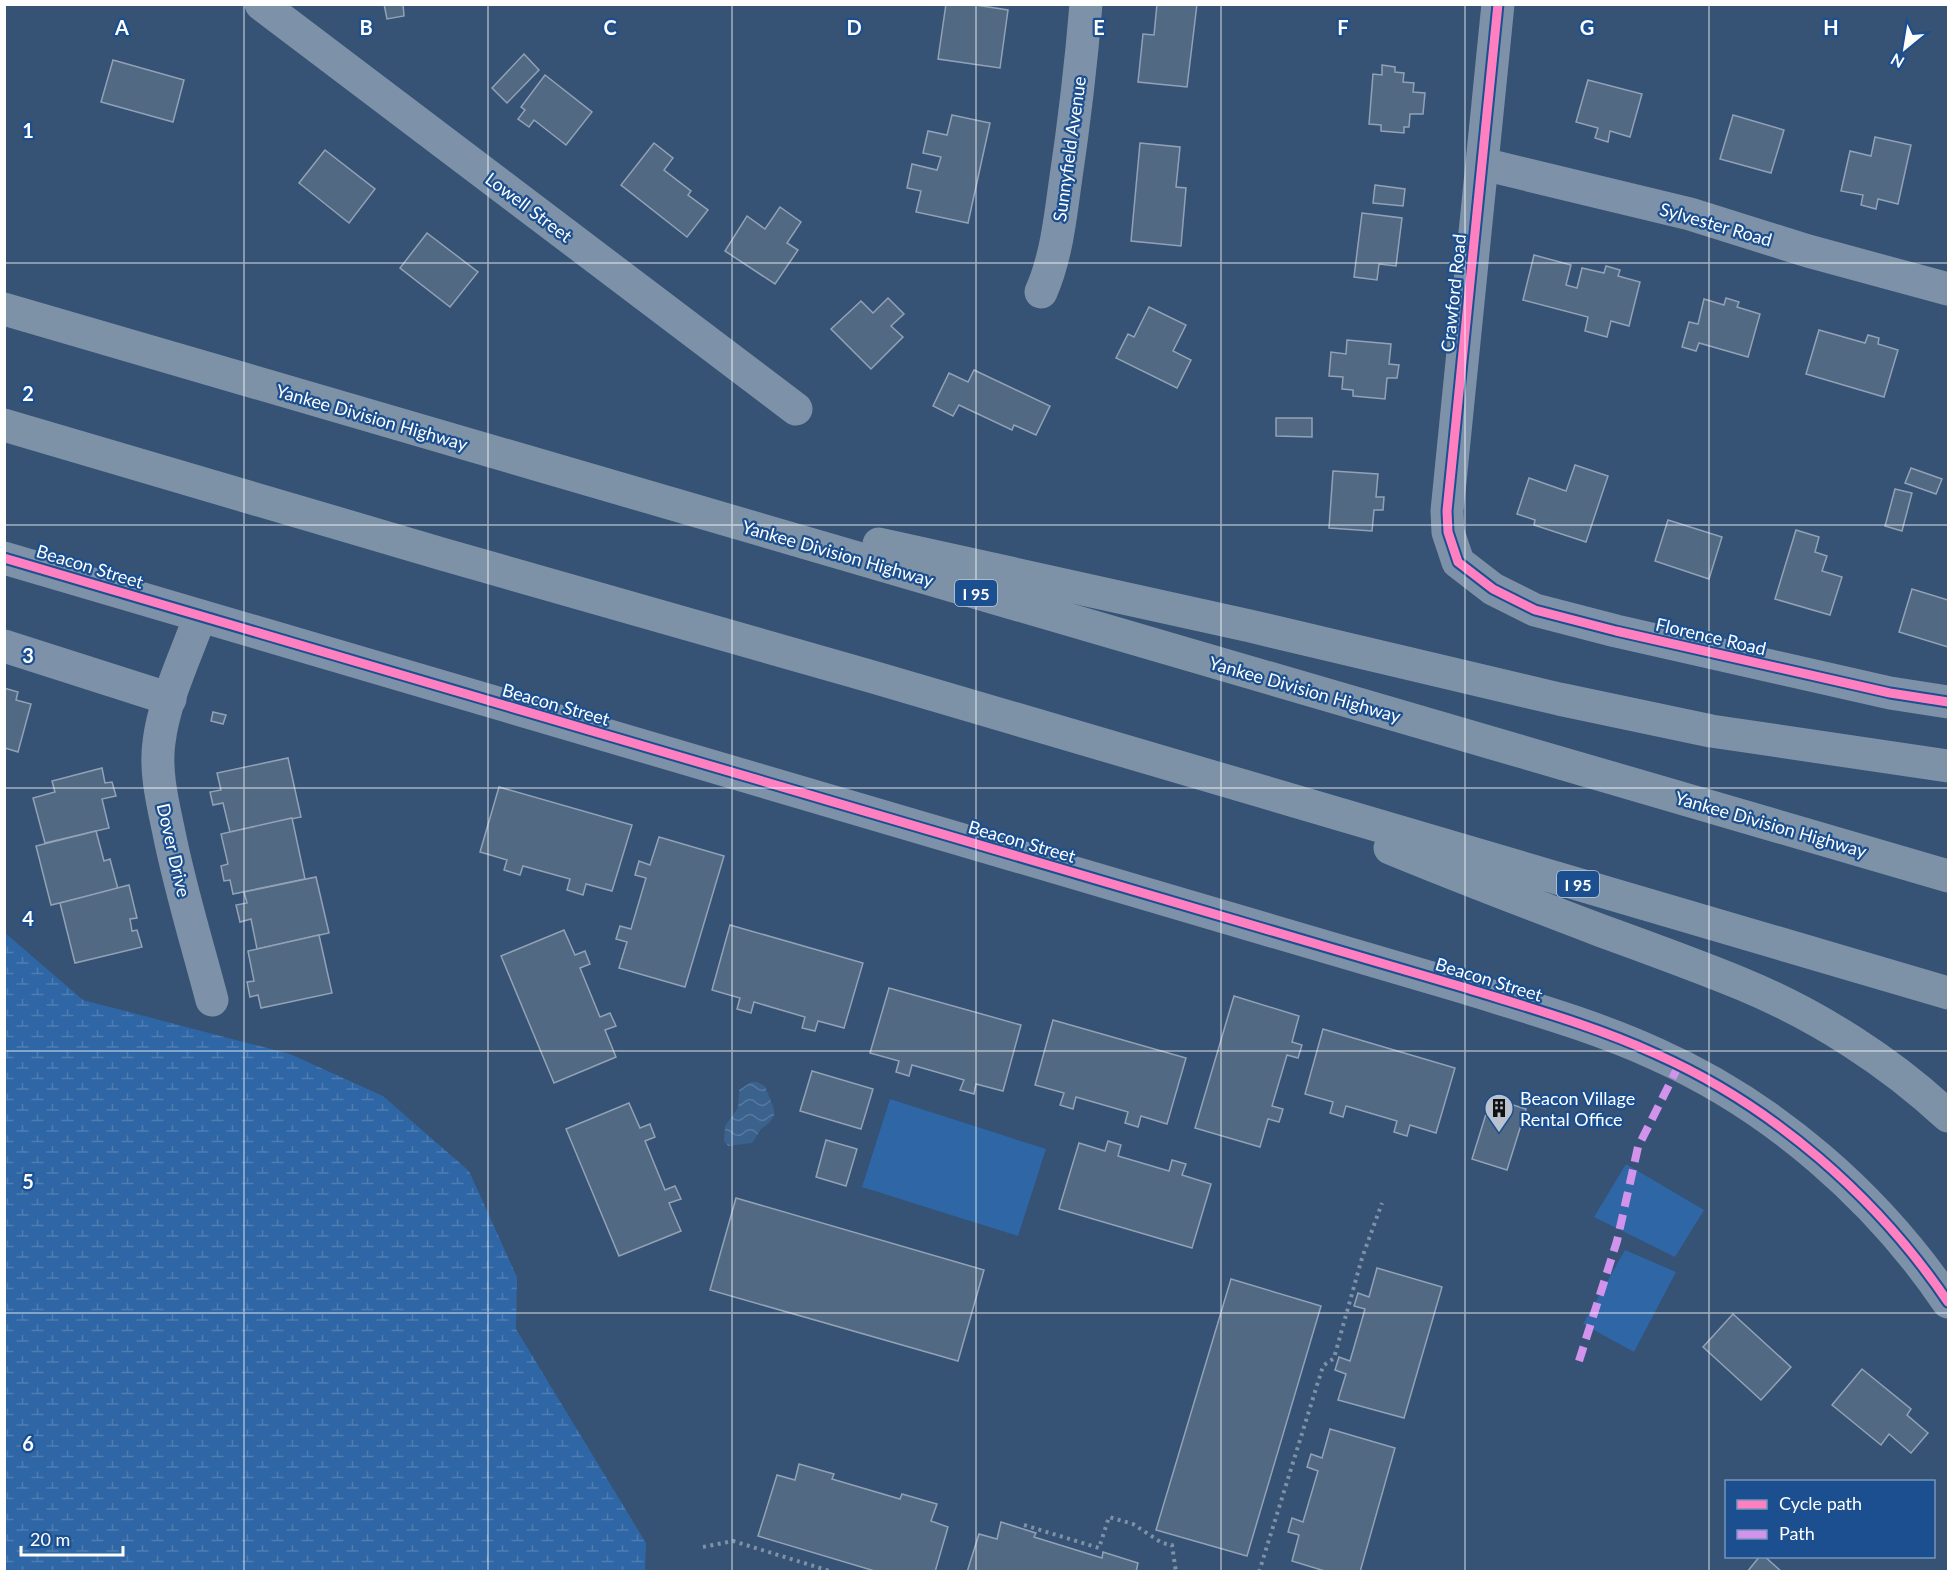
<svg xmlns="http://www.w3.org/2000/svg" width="1953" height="1576" viewBox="0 0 1953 1576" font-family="Lato,sans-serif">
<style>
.wetland{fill:url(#wetland-marsh)}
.green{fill:#2f66a5}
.water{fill:url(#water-waves)}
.building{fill:#526984;stroke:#92a2b6;stroke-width:1.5}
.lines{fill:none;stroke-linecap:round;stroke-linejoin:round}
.path{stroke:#7d92a8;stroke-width:4;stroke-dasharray:3 4.5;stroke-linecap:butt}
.minor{stroke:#7d92a8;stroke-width:33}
.tertiary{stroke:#7d92a8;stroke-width:33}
.motorway{stroke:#7e92a7;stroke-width:33}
.quiet{stroke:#d193ec;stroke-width:8;stroke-dasharray:15 8;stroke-linecap:butt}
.cycleway-casing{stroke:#1b4f8f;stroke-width:13}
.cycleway{stroke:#ff80c0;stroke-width:9}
.grid{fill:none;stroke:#fff;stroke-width:1.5;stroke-opacity:0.55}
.labels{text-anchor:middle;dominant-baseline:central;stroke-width:4.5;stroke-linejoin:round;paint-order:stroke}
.shield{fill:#1b4f8f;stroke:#bbcadd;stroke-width:1.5}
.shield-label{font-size:16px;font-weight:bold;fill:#fff}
.street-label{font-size:18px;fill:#fff;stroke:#1b4f8f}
.poi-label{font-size:18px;fill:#fff;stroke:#1b4f8f;text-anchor:start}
.grid-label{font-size:20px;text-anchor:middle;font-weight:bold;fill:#fff;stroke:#1b4f8f;stroke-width:4.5;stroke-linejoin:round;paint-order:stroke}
</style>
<defs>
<pattern id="wetland-marsh" width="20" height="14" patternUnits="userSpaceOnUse" patternTransform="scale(1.5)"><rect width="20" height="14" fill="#2f66a5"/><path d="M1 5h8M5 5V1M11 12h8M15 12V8" fill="none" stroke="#4e7db2"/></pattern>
<pattern id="water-waves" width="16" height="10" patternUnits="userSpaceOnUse" patternTransform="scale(1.5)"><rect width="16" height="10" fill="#3b618d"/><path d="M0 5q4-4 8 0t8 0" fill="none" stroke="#58799e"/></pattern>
</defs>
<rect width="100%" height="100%" fill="#365274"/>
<!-- wetland -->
<polygon class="wetland" points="4,932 83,1000 290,1054 383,1096 469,1171 517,1277 516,1329 646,1543 645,1571 5,1571"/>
<!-- green -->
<g class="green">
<polygon points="890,1099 1046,1149 1018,1236 862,1187"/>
<polygon points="1626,1164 1704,1210 1675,1257 1594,1217"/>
<polygon points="1625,1250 1676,1272 1634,1352 1583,1324"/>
</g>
<!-- water -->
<polygon class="water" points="751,1082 757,1082 765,1086 774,1109 774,1116 770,1122 761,1129 752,1143 728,1146 724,1141 725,1126 738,1108 739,1090"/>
<!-- building -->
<g class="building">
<polygon points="384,4 403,4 404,16 387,19"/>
<polygon points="946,4 969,4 1008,10 1000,68 938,59"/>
<polygon points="1157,4 1197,4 1187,87 1138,82 1143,34 1154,35"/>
<polygon points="524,54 539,70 507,103 492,88"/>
<polygon points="113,60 184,80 173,122 101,102"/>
<polygon points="1382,65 1395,67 1395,72 1404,73 1403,82 1414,83 1413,92 1425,93 1423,114 1410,114 1409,127 1404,127 1404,133 1381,131 1381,125 1369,124 1373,74 1382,75"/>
<polygon points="545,75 592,112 566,145 534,120 529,127 518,119 525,110 521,107"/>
<polygon points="1588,80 1642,94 1630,137 1610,131 1608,142 1595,138 1598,128 1576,122"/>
<polygon points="952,115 990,123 968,223 916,212 921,191 907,188 912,164 937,170 941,157 923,153 928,131 947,135"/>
<polygon points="1733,115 1784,130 1771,173 1720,159"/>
<polygon points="1875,137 1911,145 1898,204 1878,199 1876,209 1861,205 1863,195 1841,191 1850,151 1871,156"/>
<polygon points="654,143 673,158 664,170 691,191 688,195 708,210 687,237 621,185"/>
<polygon points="1140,143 1180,147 1176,187 1186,188 1181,246 1131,241"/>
<polygon points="325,150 375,189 349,223 299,183"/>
<polygon points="1375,185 1405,189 1403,206 1373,203"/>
<polygon points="780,207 801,222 787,243 798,250 775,284 725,251 747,216 765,229"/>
<polygon points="1362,213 1402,218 1396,266 1379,264 1377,280 1354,277"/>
<polygon points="427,233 478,272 450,307 400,268"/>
<polygon points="1534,255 1571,265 1566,285 1577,288 1582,268 1604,273 1606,266 1620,270 1618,276 1640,282 1629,326 1611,321 1607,337 1585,331 1588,317 1523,300"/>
<polygon points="888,298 904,314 891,326 903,337 871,369 831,329 861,301 873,313"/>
<polygon points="1726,298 1739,302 1737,307 1760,314 1748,357 1699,343 1696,351 1682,347 1689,322 1698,324 1704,299 1724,305"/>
<polygon points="1149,307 1186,325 1173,351 1191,360 1177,388 1116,358 1128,334 1134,337"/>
<polygon points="1819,330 1865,343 1868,335 1879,338 1878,344 1898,350 1884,397 1806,374"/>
<polygon points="1347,340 1391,344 1389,364 1399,365 1397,378 1387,378 1385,399 1353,396 1353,390 1342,389 1343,377 1329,376 1331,352 1346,354"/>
<polygon points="974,370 1050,406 1036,435 1014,425 1012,430 959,405 953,416 933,406 949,373 968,382"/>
<polygon points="1276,418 1312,418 1312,437 1276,436"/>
<polygon points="1575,465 1608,476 1586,542 1534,525 1535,520 1517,514 1529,478 1566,491"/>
<polygon points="1911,468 1942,479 1936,494 1905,483"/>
<polygon points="1333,471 1378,474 1376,497 1384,497 1383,510 1374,510 1372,531 1329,528"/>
<polygon points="1895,489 1912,493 1902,531 1885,526"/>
<polygon points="1668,520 1722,537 1709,579 1655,561"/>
<polygon points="1796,530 1819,537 1815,552 1827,556 1822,571 1842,577 1830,615 1775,599"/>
<polygon points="1912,589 1948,600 1948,647 1899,632"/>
<polygon points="4,688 18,692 16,700 31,704 18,752 5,748 4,751"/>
<polygon points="213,712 226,715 223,724 211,721"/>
<polygon points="288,758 301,817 230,832 223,803 213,805 210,792 221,790 217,773"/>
<polygon points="102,768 105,783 112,782 116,796 102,799 109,828 45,843 33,798 55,792 52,781"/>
<polygon points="499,787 632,825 612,891 586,884 583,895 567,890 570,879 523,866 520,875 504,870 507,860 480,852"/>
<polygon points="292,818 305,879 233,894 230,880 224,881 221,866 228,864 221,834"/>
<polygon points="96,831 104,861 110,859 118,889 51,905 36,846"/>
<polygon points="659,837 724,856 685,987 619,968 627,942 616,939 620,926 631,929 646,878 635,875 639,861 650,865"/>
<polygon points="316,877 329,933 257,949 251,919 240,922 236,905 247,903 244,892"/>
<polygon points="129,885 137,918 130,919 132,931 137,930 142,947 75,963 60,903"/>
<polygon points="730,925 863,963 844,1028 818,1021 815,1031 802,1028 805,1017 754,1002 751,1013 737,1009 740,998 712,990"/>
<polygon points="564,930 575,955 585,951 590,964 580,968 600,1017 610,1013 616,1026 605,1030 616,1057 554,1083 501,956"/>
<polygon points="319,935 332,993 261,1008 258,995 250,997 247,982 254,981 248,951"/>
<polygon points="889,988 1021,1025 1003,1091 976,1084 974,1094 960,1090 964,1080 912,1065 909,1076 896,1072 899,1061 870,1053"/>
<polygon points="1234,996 1299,1016 1292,1042 1302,1045 1298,1058 1287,1055 1272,1106 1283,1109 1279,1122 1268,1119 1260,1147 1195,1128"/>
<polygon points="1053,1020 1186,1058 1167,1124 1141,1116 1138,1127 1125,1123 1128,1112 1076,1097 1073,1109 1060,1105 1064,1093 1035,1085"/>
<polygon points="1323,1029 1455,1068 1436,1133 1410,1125 1407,1136 1394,1132 1397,1121 1346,1106 1343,1117 1330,1113 1333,1102 1305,1094"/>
<polygon points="812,1071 873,1089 861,1129 800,1111"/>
<polygon points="1491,1098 1526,1109 1507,1170 1472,1159"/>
<polygon points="629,1103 640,1128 650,1124 655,1137 645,1141 665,1190 675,1186 681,1199 669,1203 681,1231 619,1256 566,1129"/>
<polygon points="826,1140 857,1149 846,1186 816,1177"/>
<polygon points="1108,1141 1121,1145 1118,1156 1169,1171 1172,1160 1186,1164 1182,1175 1211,1184 1192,1248 1059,1209 1079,1143 1105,1151"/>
<polygon points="736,1198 984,1270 958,1361 710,1290"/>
<polygon points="1377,1268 1442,1287 1404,1418 1338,1400 1346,1374 1335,1370 1339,1357 1350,1361 1365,1309 1354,1306 1358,1293 1369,1297"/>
<polygon points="1231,1279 1321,1306 1247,1556 1156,1530"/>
<polygon points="1733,1314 1791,1367 1761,1400 1703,1347"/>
<polygon points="1862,1369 1911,1409 1907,1415 1928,1433 1911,1453 1889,1434 1881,1445 1832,1405"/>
<polygon points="1330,1429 1395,1448 1360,1572 1328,1572 1292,1561 1299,1535 1288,1532 1292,1518 1303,1522 1318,1471 1307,1467 1311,1454 1322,1458"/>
<polygon points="799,1464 834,1474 832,1479 900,1499 902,1494 937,1504 931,1521 948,1527 935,1572 878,1572 758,1536 777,1475 795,1480"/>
<polygon points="1001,1522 1036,1533 1034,1537 1102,1558 1103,1552 1138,1563 1136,1572 967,1572 979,1534 997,1539"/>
<polygon points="1760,1556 1764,1556 1782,1572 1747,1572"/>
</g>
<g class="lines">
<!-- path -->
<g class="path">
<polyline points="1024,1525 1099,1548 1109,1517 1133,1524 1162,1543 1172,1545 1176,1572"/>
<polyline points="703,1547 733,1541 833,1572"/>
<polyline points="1259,1572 1323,1366 1334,1358 1362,1258 1382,1203"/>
</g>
<!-- minor -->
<g class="minor">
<polyline points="261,4 796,409"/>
<polyline points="1498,4 1447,511 1448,532 1458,562 1493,589 1535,610 1616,631 1890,693 1948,702"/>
<polyline points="1483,164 1690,214 1808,251 1948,289"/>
<path d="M1041 292C1056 258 1060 220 1065 184 1074 124 1081 65 1086 4"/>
<path d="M200 616C186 656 164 700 159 742 155 770 162 800 168 828 179 885 197 943 212 1000"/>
<polyline points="4,646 170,699"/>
</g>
<!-- tertiary -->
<path class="tertiary" d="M4 558 1466 988C1530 1008 1595 1026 1656 1054 1773 1106 1877 1197 1948 1302"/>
<!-- motorway -->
<g class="motorway">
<polyline points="4,309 1948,876"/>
<polyline points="4,425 442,554 873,677 1948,993"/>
<polyline points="879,544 1250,626 1559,699 1711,731 1948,766"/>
<path d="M1390 848C1460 877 1531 904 1602 931 1649 948 1696 965 1742 984 1817 1015 1889 1061 1948 1116"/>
</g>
<!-- quiet -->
<polyline class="quiet" points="1579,1361 1617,1241 1638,1147 1679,1065"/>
<!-- cycleway casing -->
<g class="cycleway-casing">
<g id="cycleway">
<polyline points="1498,4 1447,511 1448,532 1458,562 1493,589 1535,610 1616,631 1890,693 1948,702"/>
<path d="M4 558 1466 988C1530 1008 1595 1026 1656 1054 1773 1106 1877 1197 1948 1302"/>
</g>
</g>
<!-- cycleway -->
<use href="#cycleway" class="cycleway"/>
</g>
<!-- grid -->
<path class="grid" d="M244 4V1572M488 4V1572M732 4V1572M976 4V1572M1221 4V1572M1465 4V1572M1709 4V1572M4 263H1948M4 525H1948M4 788H1948M4 1051H1948M4 1313H1948"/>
<!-- icons -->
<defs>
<g id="building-pin" transform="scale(1.5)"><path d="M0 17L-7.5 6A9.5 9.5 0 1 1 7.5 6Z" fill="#b9c2ce" stroke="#1b4f8f"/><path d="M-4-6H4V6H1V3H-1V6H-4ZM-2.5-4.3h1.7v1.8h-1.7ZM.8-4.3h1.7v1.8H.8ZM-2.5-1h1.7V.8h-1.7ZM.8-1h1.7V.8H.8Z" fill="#111"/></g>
</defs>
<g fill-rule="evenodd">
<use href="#building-pin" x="1499" y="1108"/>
</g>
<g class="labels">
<!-- shield labels -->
<g class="shield">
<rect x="955" y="580" width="42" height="26" rx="4.5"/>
<rect x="1557" y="871" width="42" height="26" rx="4.5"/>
</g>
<g class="shield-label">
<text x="976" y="593">I 95</text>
<text x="1578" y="884">I 95</text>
</g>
<!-- street labels -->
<g class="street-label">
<text transform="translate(1069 149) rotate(-82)">Sunnyfield Avenue</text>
<text transform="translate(529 207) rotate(37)">Lowell Street</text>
<text transform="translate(1716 224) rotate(16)">Sylvester Road</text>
<text transform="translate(1453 293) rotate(-84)">Crawford Road</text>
<text transform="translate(372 417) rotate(16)">Yankee Division Highway</text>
<text transform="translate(838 553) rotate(16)">Yankee Division Highway</text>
<text transform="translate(90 566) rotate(17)">Beacon Street</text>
<text transform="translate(1711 636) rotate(13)">Florence Road</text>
<text transform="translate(1305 689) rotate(16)">Yankee Division Highway</text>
<text transform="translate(556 704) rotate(16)">Beacon Street</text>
<text transform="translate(1771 824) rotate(16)">Yankee Division Highway</text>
<text transform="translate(1022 841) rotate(16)">Beacon Street</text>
<text transform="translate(174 850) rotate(77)">Dover Drive</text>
<text transform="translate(1489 979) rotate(17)">Beacon Street</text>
</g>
<!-- poi labels -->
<g class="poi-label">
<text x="1520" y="1098">Beacon Village<tspan x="1520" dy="21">Rental Office</tspan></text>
</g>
</g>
<g class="grid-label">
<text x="122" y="35">A</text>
<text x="366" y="35">B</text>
<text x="610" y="35">C</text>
<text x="854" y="35">D</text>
<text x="1099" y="35">E</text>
<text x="1343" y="35">F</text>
<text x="1587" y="35">G</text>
<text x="1831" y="35">H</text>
<text x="28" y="138">1</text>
<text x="28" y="401">2</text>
<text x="28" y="663">3</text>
<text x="28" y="926">4</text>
<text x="28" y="1189">5</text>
<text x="28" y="1451">6</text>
</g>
<!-- border -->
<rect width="1953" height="1576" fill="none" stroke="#ffffff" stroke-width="12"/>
<!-- legend -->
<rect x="1725" y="1480" width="210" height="78" fill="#1b4f8f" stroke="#7695bc" stroke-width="1.5"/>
<rect x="1737" y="1500" width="30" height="9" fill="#ff80c0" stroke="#7695bc" stroke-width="1.5"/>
<text x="1779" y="1510" font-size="18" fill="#ffffff">Cycle path</text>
<rect x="1737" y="1530" width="30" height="9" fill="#d193ec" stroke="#7695bc" stroke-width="1.5"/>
<text x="1779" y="1540" font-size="18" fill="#ffffff">Path</text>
<!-- north arrow -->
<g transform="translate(1905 48) rotate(210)" stroke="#1b4f8f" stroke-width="4.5" paint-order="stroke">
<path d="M0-4.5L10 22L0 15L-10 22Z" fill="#ffffff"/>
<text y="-9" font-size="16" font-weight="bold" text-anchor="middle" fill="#ffffff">N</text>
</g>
<!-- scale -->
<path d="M21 1546v9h102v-9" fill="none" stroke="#ffffff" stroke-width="3"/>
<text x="30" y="1546" font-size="18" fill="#ffffff" stroke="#1b4f8f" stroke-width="4.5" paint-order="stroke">20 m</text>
</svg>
